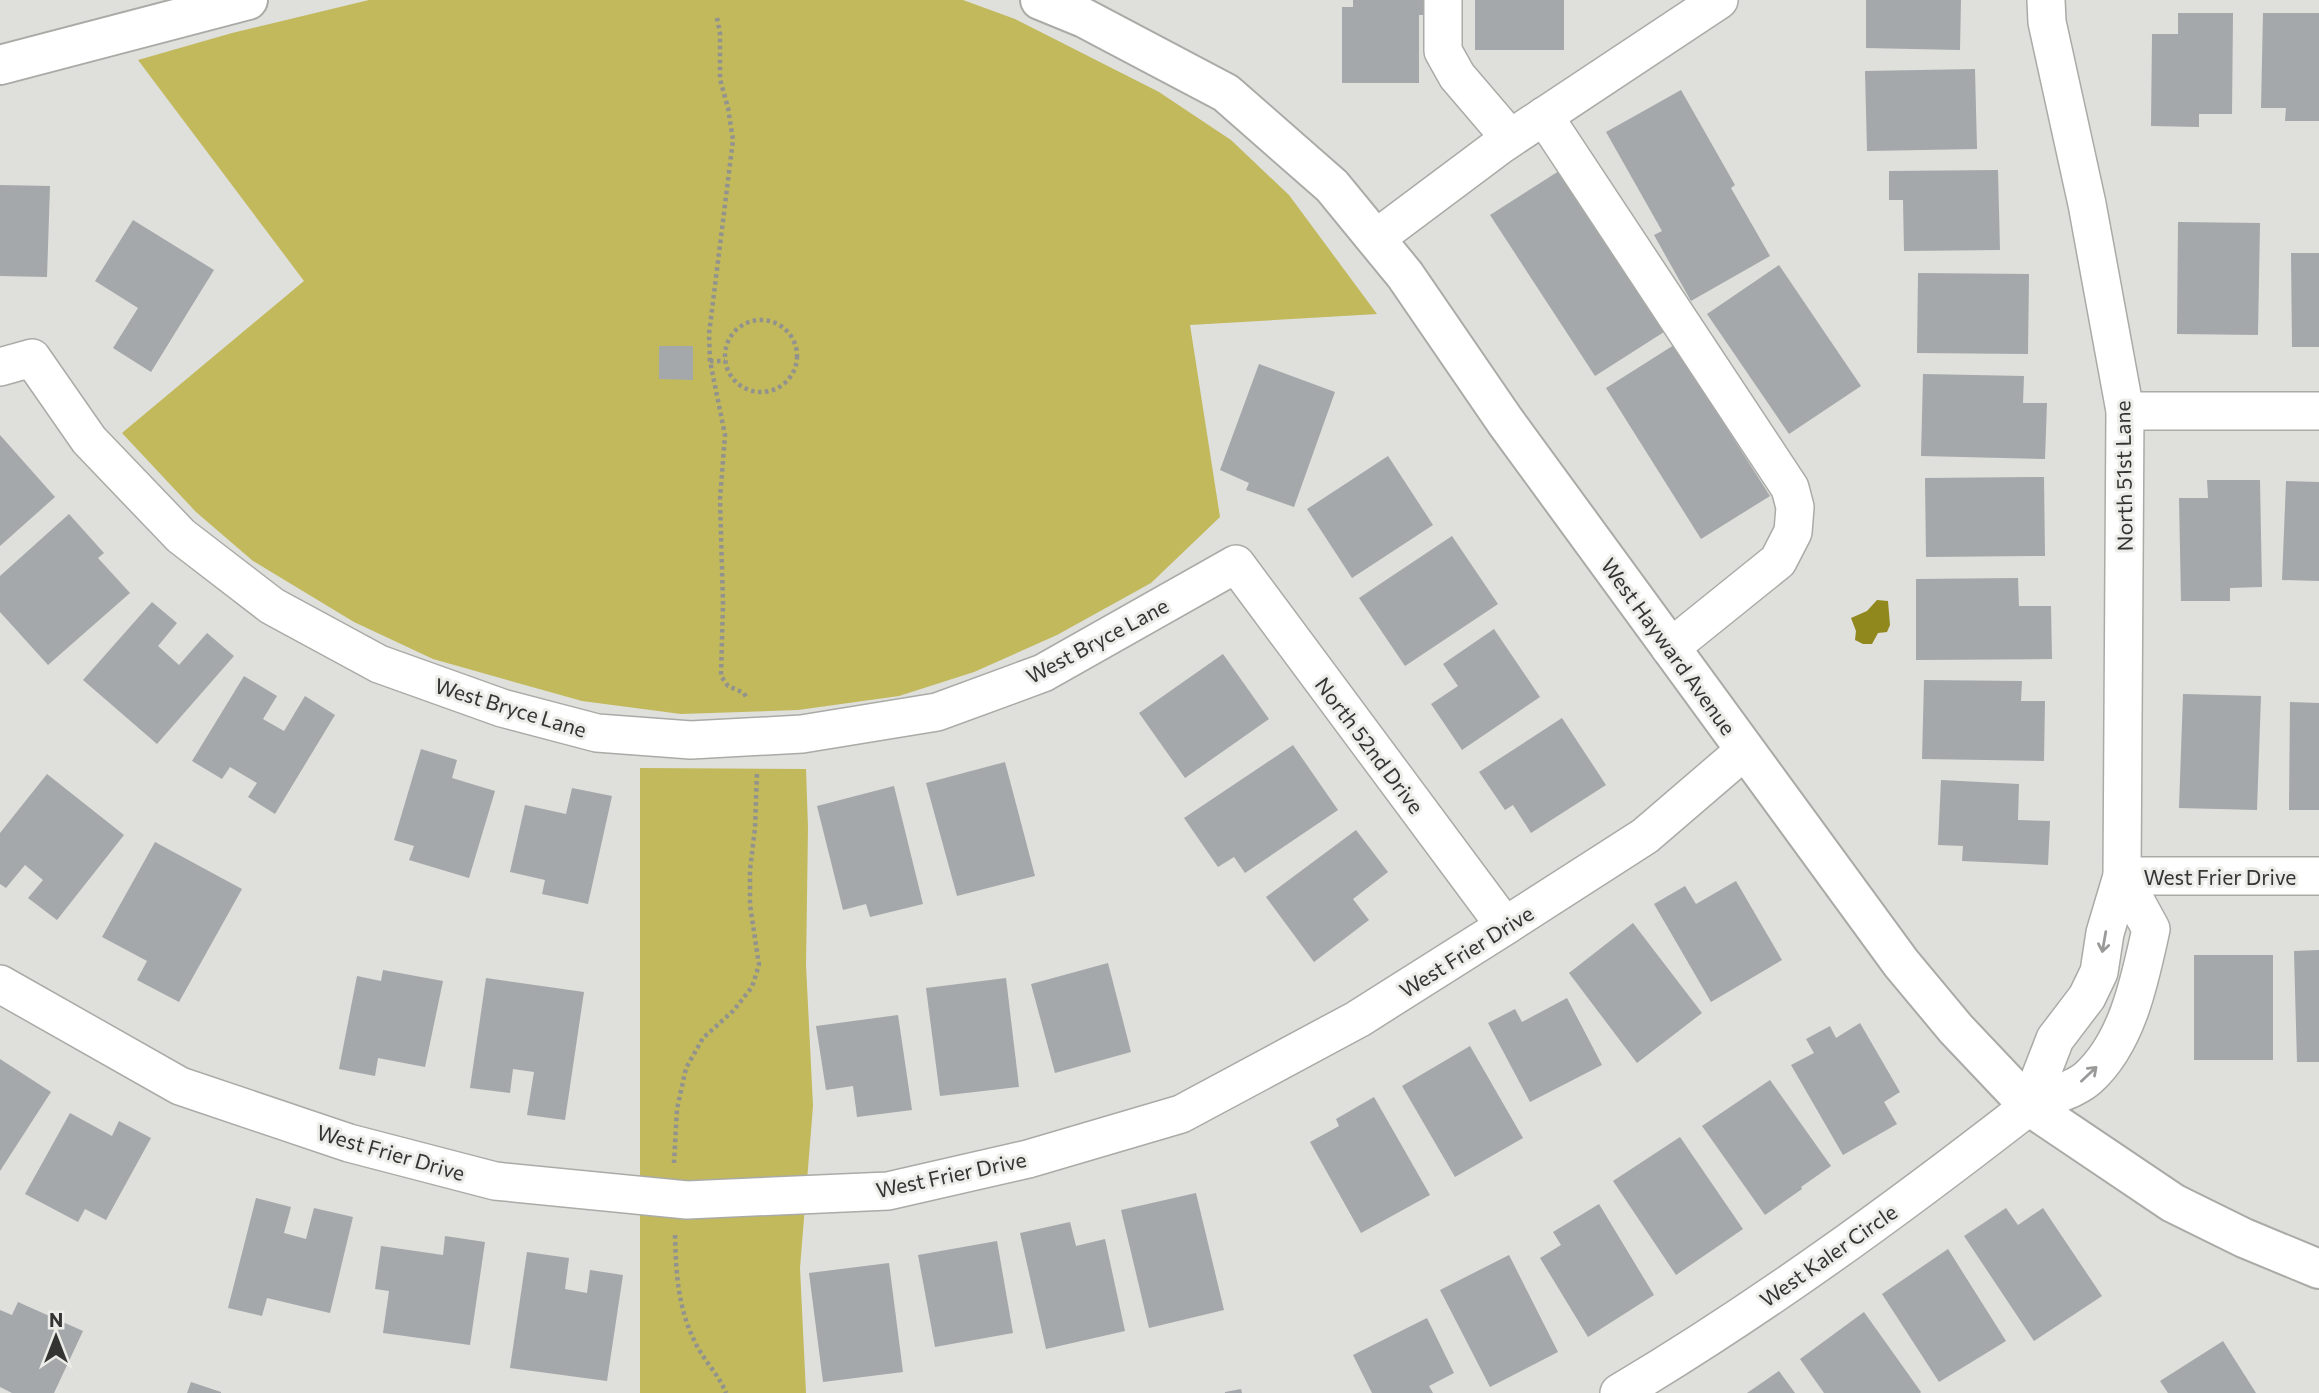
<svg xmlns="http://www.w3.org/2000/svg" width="2319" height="1393" viewBox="0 0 2319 1393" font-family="Commissioner,sans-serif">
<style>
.green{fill:#c1b95c}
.water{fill:#90881c}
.building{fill:#a4a8aa}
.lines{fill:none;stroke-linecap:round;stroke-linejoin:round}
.street-casing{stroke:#aaaaa7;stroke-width:40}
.secondary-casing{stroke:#aaaaa7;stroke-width:42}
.path{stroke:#92928f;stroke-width:4.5;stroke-dasharray:3.5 3.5;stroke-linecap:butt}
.street{stroke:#fff;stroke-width:37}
.secondary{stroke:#fff;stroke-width:38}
.oneway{stroke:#9a9a99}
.labels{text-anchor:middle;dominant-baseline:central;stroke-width:6;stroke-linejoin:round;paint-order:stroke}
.street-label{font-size:21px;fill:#343433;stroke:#ecece8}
</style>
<rect width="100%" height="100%" fill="#dfdfdb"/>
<!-- green -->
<g class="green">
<polygon points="369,0 963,0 1015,19 1159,92 1231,140 1289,195 1377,314 1190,325 1220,517 1151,583 1057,635 974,672 899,696 798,710 681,714 582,701 433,659 354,622 253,561 196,512 122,433 304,281 138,60 232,33"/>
<polygon points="640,768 806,769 808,828 806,965 813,1106 800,1268 806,1393 640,1393"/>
</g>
<!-- water -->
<polygon class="water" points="1877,600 1888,601 1890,625 1887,632 1878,633 1872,644 1863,644 1855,640 1856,631 1851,618 1867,611"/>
<!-- building -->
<g class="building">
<polygon points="1353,0 1432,0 1432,15 1419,15 1419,83 1342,83 1342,7 1353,7"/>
<rect x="1475" y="0" width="89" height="50"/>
<polygon points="1866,0 1961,0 1960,50 1866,48"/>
<polygon points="2178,13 2233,13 2232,114 2199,114 2199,127 2151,126 2152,34 2178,34"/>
<polygon points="2263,13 2319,13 2319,121 2285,121 2286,108 2261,108"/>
<polygon points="1975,69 1977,149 1867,151 1865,71"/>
<polygon points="1681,90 1735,185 1731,188 1770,256 1691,301 1654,235 1662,231 1606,132"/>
<polygon points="1998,170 2000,250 1904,251 1903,200 1889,200 1889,171"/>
<polygon points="1559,171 1664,332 1595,376 1490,215"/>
<polygon points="0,185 50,186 47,277 0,276"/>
<polygon points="133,220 214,270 151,372 113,348 138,308 95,281"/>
<polygon points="2178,222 2260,223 2258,335 2177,334"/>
<polygon points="2291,253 2319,253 2319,347 2292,347"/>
<polygon points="1779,265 1861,386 1789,434 1707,314"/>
<polygon points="1918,273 2029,274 2028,354 1917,353"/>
<polygon points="1674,345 1770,496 1701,539 1606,388"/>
<polygon points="659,346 693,346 693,380 659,379"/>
<polygon points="1259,364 1335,392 1294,507 1246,490 1249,483 1220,470"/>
<polygon points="1923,374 2024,376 2023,403 2047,403 2045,459 1921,456"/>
<polygon points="0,435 55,497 0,546"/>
<polygon points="1388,456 1433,525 1352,578 1307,509"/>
<polygon points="2044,477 2045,556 1926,557 1925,478"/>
<polygon points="2207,480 2260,480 2262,587 2230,588 2230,601 2181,601 2179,498 2208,498"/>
<polygon points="2286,481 2319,482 2319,581 2282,580"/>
<polygon points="69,514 104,553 98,558 130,593 48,665 0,612 0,576"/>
<polygon points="1452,536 1498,604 1405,666 1359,598"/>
<polygon points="2018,578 2019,606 2051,606 2052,659 1916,660 1916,579"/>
<polygon points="152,602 177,623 158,646 179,665 207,633 234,656 157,744 83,680"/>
<polygon points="1494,629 1540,697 1462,750 1431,704 1458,686 1443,664"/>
<polygon points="1223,654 1269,719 1185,778 1139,713"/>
<polygon points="244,676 277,696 263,719 284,731 305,696 335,715 275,814 248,797 257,783 230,767 222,779 192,761"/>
<polygon points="1924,680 2022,681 2021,701 2045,701 2044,761 1922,759"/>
<polygon points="2183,694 2261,696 2257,810 2179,808"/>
<polygon points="2290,702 2319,703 2319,810 2289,810"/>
<polygon points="1562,718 1606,785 1531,833 1513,805 1505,810 1479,772"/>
<polygon points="1293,745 1338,810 1245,873 1234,857 1218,867 1184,818"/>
<polygon points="421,749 457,760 452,778 495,791 469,878 409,860 414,846 394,840"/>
<polygon points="1005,762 1035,876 957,896 926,783"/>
<polygon points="47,774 124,835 57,920 28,898 43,880 25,865 6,888 0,884 0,833"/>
<polygon points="1941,780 2019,784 2018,820 2050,821 2048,865 1962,861 1963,846 1938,845"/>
<polygon points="894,786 923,904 870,917 866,904 843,910 817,806"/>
<polygon points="572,788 612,796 588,904 542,894 545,880 510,872 525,805 566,814"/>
<polygon points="1356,830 1388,872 1353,899 1369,920 1314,962 1266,897"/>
<polygon points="155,842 242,889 179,1002 137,980 147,961 102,937"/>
<polygon points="1736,881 1782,960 1711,1002 1654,904 1685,886 1696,904"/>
<polygon points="1633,923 1702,1013 1637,1063 1569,973"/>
<polygon points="2319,950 2319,1062 2297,1062 2294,951"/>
<rect x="2194" y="955" width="79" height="105"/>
<polygon points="1108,963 1131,1052 1055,1073 1031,984"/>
<polygon points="383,970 443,981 425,1067 378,1058 375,1076 339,1069 357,976 381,981"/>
<polygon points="486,978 584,992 565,1120 527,1115 534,1072 513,1069 510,1093 470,1088"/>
<polygon points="1006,978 1019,1087 940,1096 926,988"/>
<polygon points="1567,998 1602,1065 1530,1102 1488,1023 1515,1009 1522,1022"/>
<polygon points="898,1015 912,1110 857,1117 853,1086 826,1090 816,1026"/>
<polygon points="1860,1023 1900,1092 1884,1102 1897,1124 1843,1155 1791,1065 1814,1053 1806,1039 1830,1026 1836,1038"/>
<polygon points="1470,1046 1523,1138 1455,1177 1402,1086"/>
<polygon points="0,1059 51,1092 0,1171"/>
<polygon points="1770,1080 1831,1166 1801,1187 1802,1189 1765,1215 1702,1126"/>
<polygon points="1374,1097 1430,1195 1361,1233 1310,1142 1339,1126 1336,1119"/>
<polygon points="70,1113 112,1136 119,1121 151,1138 106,1220 85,1209 78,1222 25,1194"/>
<polygon points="1680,1137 1743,1229 1676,1275 1613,1181"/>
<polygon points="1196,1193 1224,1310 1149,1328 1121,1210"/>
<polygon points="256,1198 291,1207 284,1233 306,1239 314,1208 353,1217 330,1313 267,1298 262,1316 228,1308"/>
<polygon points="1599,1204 1654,1295 1588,1337 1540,1258 1561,1245 1553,1232"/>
<polygon points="2006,1208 2018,1225 2043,1208 2102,1296 2034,1341 1964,1236"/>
<polygon points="1070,1222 1076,1246 1105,1239 1125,1331 1046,1349 1020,1233"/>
<polygon points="445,1236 485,1242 470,1345 383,1333 389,1291 375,1289 381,1246 443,1255"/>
<polygon points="997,1241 1013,1333 935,1347 918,1255"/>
<polygon points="1948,1249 2006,1341 1939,1382 1882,1294"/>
<polygon points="527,1252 569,1258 565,1289 587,1293 590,1270 623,1275 607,1381 510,1368"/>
<polygon points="1509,1255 1558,1352 1490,1387 1440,1290"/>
<polygon points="889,1263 903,1372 823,1382 809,1273"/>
<polygon points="18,1302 83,1331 54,1393 12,1393 0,1387 0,1310 12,1315"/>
<polygon points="1864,1312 1921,1392 1920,1393 1824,1393 1800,1359"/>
<polygon points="1427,1318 1454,1373 1429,1386 1433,1393 1372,1393 1353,1355"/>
<polygon points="2223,1341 2256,1393 2168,1393 2160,1381"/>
<polygon points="1779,1371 1795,1393 1747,1393"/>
<polygon points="191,1382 221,1392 221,1393 187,1393"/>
<polygon points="1241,1389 1242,1393 1225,1393 1225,1392"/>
</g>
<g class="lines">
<!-- street casing -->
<g class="street-casing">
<g id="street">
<polyline points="1443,0 1443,51 1457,76 1510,138"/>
<polyline points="1544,116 1790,488 1795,507 1793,532 1778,561 1670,648"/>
<polyline points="1375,239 1502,144 1719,0"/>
<polyline points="0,367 32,358 89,440 181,536 272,606 379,664 502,708 597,733 691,740 802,734 937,712 1043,673 1236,564 1505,926"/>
<polyline points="2125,411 2319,411"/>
<polyline points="2122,876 2319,876"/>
<polyline points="0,984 180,1086 349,1143 495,1181 687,1200 888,1191 1028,1159 1181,1114 1358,1019 1505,926 1645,836 1744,751"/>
<polyline points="2029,1106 2055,1039 2087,997 2099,972 2105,933 2122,876 2125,411 2087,204 2047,22 2046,0"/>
<path d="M1619 1393C1760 1309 1893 1212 2023 1111 2041 1097 2071 1093 2088 1078 2128 1042 2140 979 2151 929L2122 876"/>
</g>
</g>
<!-- secondary casing -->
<g class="secondary-casing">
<g id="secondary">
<polyline points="1040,0 1084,18 1226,93 1332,186 1405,275 1505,421 1901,963 1956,1029 2029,1106 2173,1203 2244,1238 2319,1269"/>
<polyline points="0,65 248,0"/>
</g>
</g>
<!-- path -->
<g class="path">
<polyline points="717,18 720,33 720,79 728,108 733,140 709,334 710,361 725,435 720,499 723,603 721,676 728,686 744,693 747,699"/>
<circle cx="761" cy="356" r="36"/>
<polyline points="710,361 725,361"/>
<polyline points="674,1163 677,1109 686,1068 703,1038 733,1011 752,987 759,965 750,905 750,870 755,828 757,773"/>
<path d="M675 1235C676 1275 678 1310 697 1346 706 1363 719 1375 726 1393"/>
</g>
<!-- street -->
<use href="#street" class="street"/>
<!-- secondary -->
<use href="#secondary" class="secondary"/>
</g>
<!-- one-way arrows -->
<defs><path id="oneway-shaft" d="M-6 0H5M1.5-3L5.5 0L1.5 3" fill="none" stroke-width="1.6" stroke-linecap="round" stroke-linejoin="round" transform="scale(1.75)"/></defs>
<g class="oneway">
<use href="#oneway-shaft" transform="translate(2104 942) rotate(100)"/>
<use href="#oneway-shaft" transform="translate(2089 1074) rotate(-43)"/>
</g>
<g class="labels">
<!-- street labels -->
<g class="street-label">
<text transform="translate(2123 476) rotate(-91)">North 51st Lane</text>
<text transform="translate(1097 640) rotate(-28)">West Bryce Lane</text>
<text transform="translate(1669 646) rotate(54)">West Hayward Avenue</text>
<text transform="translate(511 707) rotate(17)">West Bryce Lane</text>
<text transform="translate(1370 745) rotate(53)">North 52nd Drive</text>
<text x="2220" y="876">West Frier Drive</text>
<text transform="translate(1466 951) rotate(-32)">West Frier Drive</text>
<text transform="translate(391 1152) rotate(16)">West Frier Drive</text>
<text transform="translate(951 1174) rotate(-12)">West Frier Drive</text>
<text transform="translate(1828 1255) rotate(-35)">West Kaler Circle</text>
</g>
</g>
<!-- north arrow -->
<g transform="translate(56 1337)" stroke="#ecece8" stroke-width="5" paint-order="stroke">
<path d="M0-5L12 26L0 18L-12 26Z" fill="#343433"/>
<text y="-10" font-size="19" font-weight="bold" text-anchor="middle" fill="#343433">N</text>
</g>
</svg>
